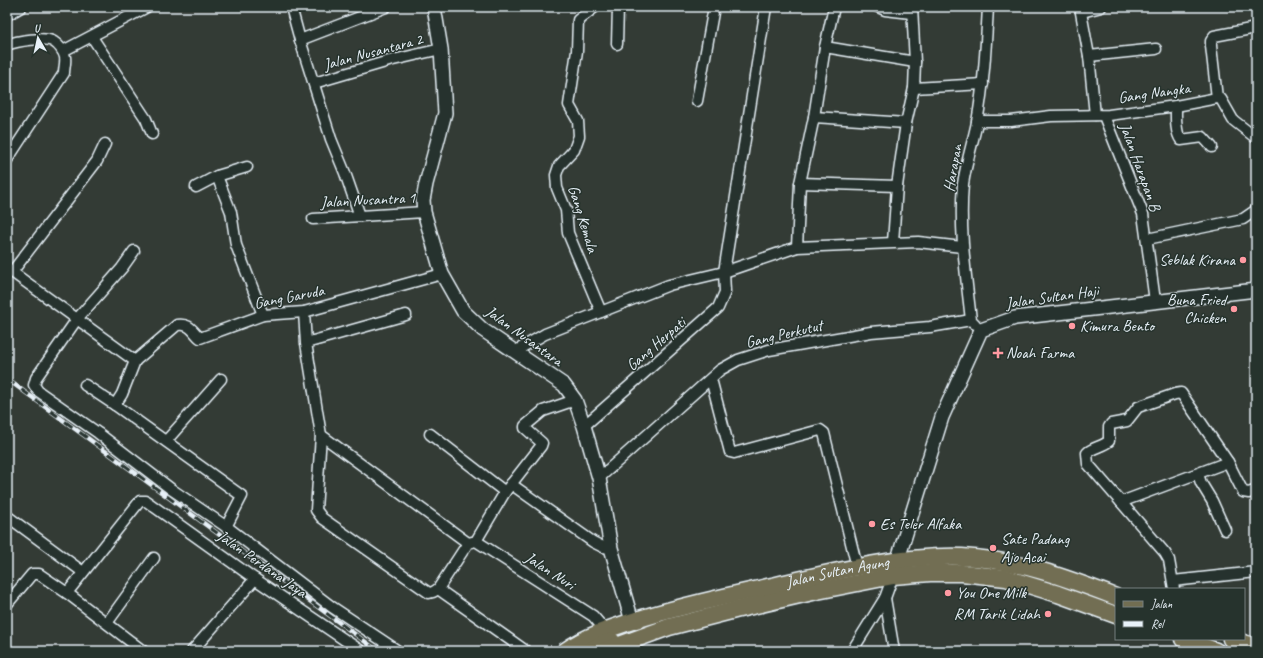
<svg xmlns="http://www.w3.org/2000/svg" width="1263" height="658" viewBox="0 0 1263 658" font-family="Caveat,sans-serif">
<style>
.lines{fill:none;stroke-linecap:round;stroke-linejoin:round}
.minor-casing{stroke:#e8f1f8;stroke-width:13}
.tertiary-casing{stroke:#e8f1f8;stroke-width:16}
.primary-casing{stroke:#e8f1f8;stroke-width:19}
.minor{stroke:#26332d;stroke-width:10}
.tertiary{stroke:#26332d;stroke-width:13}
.primary{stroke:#726e52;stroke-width:16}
.rail-casing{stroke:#e8f1f8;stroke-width:4.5}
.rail{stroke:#26332d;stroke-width:3;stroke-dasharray:9;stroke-linecap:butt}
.poi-dot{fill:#ff9aa2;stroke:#26332d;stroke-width:1.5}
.labels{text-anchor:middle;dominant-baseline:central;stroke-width:3;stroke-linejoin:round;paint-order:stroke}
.street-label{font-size:16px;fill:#e8f1f8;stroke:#26332d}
.poi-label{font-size:16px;fill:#e8f1f8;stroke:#26332d;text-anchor:start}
</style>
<rect width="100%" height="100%" fill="#333b35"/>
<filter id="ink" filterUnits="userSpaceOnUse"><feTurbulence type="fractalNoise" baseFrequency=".025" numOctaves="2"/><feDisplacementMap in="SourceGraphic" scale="8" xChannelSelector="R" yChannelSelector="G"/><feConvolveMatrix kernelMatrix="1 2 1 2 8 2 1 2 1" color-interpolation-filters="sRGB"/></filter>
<g filter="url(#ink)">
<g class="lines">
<!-- minor casing -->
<g class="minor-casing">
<g id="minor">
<polyline points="291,7 300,40 331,139 345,173 360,216"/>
<polyline points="595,7 578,20 577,51 569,105 578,121 579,136 574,150 559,166 556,175 557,188 566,210 568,233 601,312"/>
<polyline points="878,7 885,10 911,13"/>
<polyline points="1080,7 1089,56 1095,115"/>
<polyline points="1082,12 1101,7"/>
<polyline points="7,15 21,7"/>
<polyline points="92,37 146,119 152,134"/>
<polyline points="300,40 386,7"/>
<polyline points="617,44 618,7"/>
<path d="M7 45C16 41 46 36 54 42 59 45 64 52 65 57 66 62 64 68 64 73L7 160"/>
<polyline points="825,47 915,62"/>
<polyline points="63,51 147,7"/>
<polyline points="1089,56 1156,49"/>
<polyline points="314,83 389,61 441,49"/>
<polyline points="914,88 983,84"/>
<polyline points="1217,98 1211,46 1211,41 1214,36 1256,28"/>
<polyline points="697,101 714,7"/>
<path d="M1176 106C1176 117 1175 132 1181 140L1203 137 1212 147"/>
<polyline points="1104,116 1143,214 1155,301"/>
<polyline points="814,117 906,123"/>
<polyline points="977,121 1011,121 1051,116 1109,115 1176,106 1217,98 1221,99 1233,120 1256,138"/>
<polyline points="105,144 97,161 12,272 135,361"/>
<polyline points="217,176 231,212 236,245 263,315"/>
<polyline points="800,183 897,186"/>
<polyline points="196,187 217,176 247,167"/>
<polyline points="313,219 424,212"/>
<polyline points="1147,239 1243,219 1256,210"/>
<polyline points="893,242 897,186 906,123 914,88 915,62 912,7"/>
<polyline points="797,247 800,183 814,117 825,47 834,7"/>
<polyline points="134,251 122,268 77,319 36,378 34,385 38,391 98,433 171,489 231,530 332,607 398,651"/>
<polyline points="304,312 306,343 321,435 316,510 322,518 429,593 433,592 438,589 468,543 476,541 505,492 541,446 542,443 525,428 525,426 543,411 575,400"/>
<path d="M975 324 971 320C966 275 959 230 963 184 966 163 973 142 977 122 984 84 986 45 988 7"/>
<polyline points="306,343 406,315"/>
<polyline points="514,352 545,334 669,285 724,272 797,247 918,242 962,247"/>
<polyline points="711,379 730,452 734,453 820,430 824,433 857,567"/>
<polyline points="85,385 115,405"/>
<polyline points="584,426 718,308 725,292 724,272 766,7"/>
<polyline points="430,434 505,492"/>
<polyline points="321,435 468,543"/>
<polyline points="166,441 221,379"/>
<polyline points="1198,474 1201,483 1212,501 1225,530"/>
<polyline points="599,478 720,370 738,360 769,350 871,332 930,327 971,320"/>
<polyline points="511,484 593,542 603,547 611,548"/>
<polyline points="1121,502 1228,462"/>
<polyline points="7,516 83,572"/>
<path d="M226 527 242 496 115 405 122 394 135 361 177 325C189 323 192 330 200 338L263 315 304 312 442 274"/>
<polyline points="476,541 593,616 605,630"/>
<polyline points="1173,581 1256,572"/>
<polyline points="438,589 526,651"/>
<path d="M1174 589 1169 560 1165 553 1088 464 1087 453C1093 447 1102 447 1109 441V427L1111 424 1127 421 1138 407 1175 394 1181 393 1228 462 1243 492 1249 493 1256 490"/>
<polyline points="67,593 140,501 146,501 255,579 361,651"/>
<polyline points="885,598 894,651"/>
<polyline points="7,604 32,574 39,574 67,593 143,651"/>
<polyline points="107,623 154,558"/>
<polyline points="192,651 255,579"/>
<polyline points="852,651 885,598 893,576"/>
</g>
</g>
<!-- tertiary casing -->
<g class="tertiary-casing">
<g id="tertiary">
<polyline points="434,7 441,49 445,113 426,184 423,200 424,212 442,274 463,311 483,330 564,385 575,400 584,426 599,478 611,548 632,621"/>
<polyline points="897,562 942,417 981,330 1015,318 1256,290"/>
</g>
</g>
<!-- primary casing -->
<g class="primary-casing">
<g id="primary">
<polyline points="1183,639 1216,651"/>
<polyline points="1231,639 1256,647"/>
<path id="s1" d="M565 651C586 636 611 628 636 620 677 607 718 598 759 589 824 574 895 555 962 557 1018 560 1064 577 1116 597"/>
<polyline points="588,651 602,644 612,641"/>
<polyline points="603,651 669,627 735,610 817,591 893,576 930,573 962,573 1006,578 1058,594 1116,615"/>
</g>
</g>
<!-- minor -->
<use href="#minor" class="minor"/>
<!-- tertiary -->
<use href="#tertiary" class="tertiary"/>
<!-- primary -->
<use href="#primary" class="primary"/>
<!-- rail casing -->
<g class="rail-casing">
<polyline id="rail" points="7,379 378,651"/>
</g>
<!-- rail -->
<use href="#rail" class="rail"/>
</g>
</g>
<!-- markers -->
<g class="poi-dot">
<circle cx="1243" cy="260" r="4"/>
<circle cx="1234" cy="309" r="4"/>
<circle cx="1072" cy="326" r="4"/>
<path d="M996 347h4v4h4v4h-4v4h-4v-4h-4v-4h4z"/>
<circle cx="872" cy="524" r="4"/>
<circle cx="993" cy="548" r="4"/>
<circle cx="948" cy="593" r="4"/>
<circle cx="1048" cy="614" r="4"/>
</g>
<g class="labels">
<!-- street labels -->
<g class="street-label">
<text transform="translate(373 52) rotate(-15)">Jalan Nusantara 2</text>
<text transform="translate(1154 93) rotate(-8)">Gang Nangka</text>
<text transform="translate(1140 167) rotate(70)">Jalan Harapan B</text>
<text transform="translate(953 168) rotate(-80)">Harapan</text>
<text transform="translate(368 200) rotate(-3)">Jalan Nusantra 1</text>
<text transform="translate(583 219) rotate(73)">Gang Kemala</text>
<text transform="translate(289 297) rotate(-11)">Gang Garuda</text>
<text transform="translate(1052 297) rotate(-8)">Jalan Sultan Haji</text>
<text transform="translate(784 334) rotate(-13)">Gang Perkutut</text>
<text transform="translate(524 336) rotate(36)">Jalan Nusantara</text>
<text transform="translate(656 344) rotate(-41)">Gang Herpati</text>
<text transform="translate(262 564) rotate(35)">Jalan Perdana Jaya</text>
<text transform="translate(550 571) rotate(33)">Jalan Nuri</text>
<text stroke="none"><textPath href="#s1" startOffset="285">Jalan Sultan Agung</textPath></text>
</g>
<!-- poi labels -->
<g class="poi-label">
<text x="1235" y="260" text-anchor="end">Seblak Kirana</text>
<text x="1226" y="300" text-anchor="end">Buna Fried<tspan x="1226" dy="18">Chicken</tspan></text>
<text x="1080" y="326">Kimura Bento</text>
<text x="1006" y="353">Noah Farma</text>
<text x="880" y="524">Es Teler Alfaka</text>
<text x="1001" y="539">Sate Padang<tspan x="1001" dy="18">Ajo Acai</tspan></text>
<text x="956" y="593">You One Milk</text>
<text x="1040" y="614" text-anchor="end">RM Tarik Lidah</text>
</g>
</g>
<!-- margin -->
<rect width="1263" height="658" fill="none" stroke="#26332d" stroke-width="24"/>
<rect x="12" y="12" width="1239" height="634" fill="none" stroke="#e8f1f8" stroke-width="1.5" filter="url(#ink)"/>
<!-- legend -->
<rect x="1115" y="588" width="130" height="52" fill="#26332d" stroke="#747f7e"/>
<rect x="1123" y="601" width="20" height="6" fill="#726e52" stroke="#747f7e"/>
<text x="1151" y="608" font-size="12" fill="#e8f1f8">Jalan</text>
<rect x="1123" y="621" width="20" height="6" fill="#e8f1f8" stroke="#747f7e"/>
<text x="1151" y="628" font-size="12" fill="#e8f1f8">Rel</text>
<!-- north arrow -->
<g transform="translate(38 38) rotate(351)" stroke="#26332d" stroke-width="3" paint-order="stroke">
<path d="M0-3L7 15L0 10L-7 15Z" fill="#e8f1f8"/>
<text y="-6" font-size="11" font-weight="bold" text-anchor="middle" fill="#e8f1f8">U</text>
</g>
</svg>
